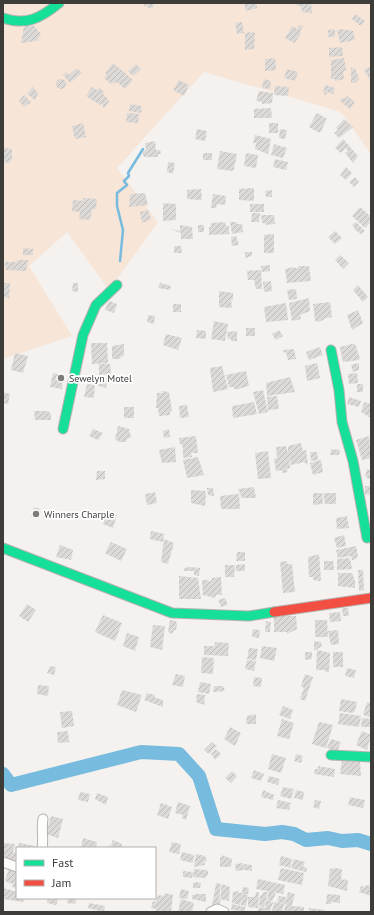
<svg xmlns="http://www.w3.org/2000/svg" width="374" height="915" viewBox="0 0 374 915" font-family="'PT Sans',sans-serif">
<style>
.grass{fill:#f7e5d7}
.lines{fill:none;stroke-linecap:round;stroke-linejoin:round}
.stream{stroke:#77bbde;stroke-width:2.5}
.river{stroke:#77bbde;stroke-width:14}
.building{fill:url(#building-hatch)}
.street-casing{stroke:#b5b2b0;stroke-width:11}
.fast-casing{stroke:#b5b2b0;stroke-width:11}
.jam-casing{stroke:#b5b2b0;stroke-width:11}
.street{stroke:#fdfdfc;stroke-width:9}
.fast{stroke:#16e098;stroke-width:9}
.jam{stroke:#f24e42;stroke-width:9}
.poi-dot{fill:#7e7b78;stroke:#fff;stroke-width:1.5}
.labels{text-anchor:middle;dominant-baseline:central;stroke-width:3.5;stroke-linejoin:round;paint-order:stroke}
.poi-label{font-size:10px;fill:#3e3c39;stroke:#fff;text-anchor:start}
</style>
<defs>
<pattern id="building-hatch" width="6" height="6" patternUnits="userSpaceOnUse"><rect width="6" height="6" fill="#dcd9d7"/><path d="M-1 1l2-2M0 6l6-6M5 7l2-2" fill="none" stroke="#bebbb9"/></pattern>
</defs>
<rect width="100%" height="100%" fill="#f4f1ee"/>
<!-- grass -->
<polygon class="grass" points="3,3 371,3 371,154 341,112 204,72 117,168 158,222 109,290 67,232 29,266 72,336 3,359"/>
<g class="lines">
<!-- stream -->
<polyline class="stream" points="120,261 123,230 117,206 117,193 127,185 124,181 129,176 128,173 143,149"/>
<!-- river -->
<polyline class="river" points="3,774 11,785 141,752 179,754 199,776 216,829 265,834 282,832 294,834 306,840 328,838 342,841 358,840 371,844"/>
</g>
<!-- building -->
<g class="building">
<polygon points="144,3 155,3 152,9 143,5"/>
<polygon points="244,3 256,3 257,8 246,11"/>
<polygon points="296,3 311,3 312,13 302,12 301,6 297,6"/>
<polygon points="355,14 365,21 361,26 352,19"/>
<polygon points="242,22 244,33 237,34 235,23"/>
<polygon points="33,25 41,34 37,41 21,43 24,26"/>
<polygon points="299,25 303,26 300,31 301,34 294,43 285,38 292,26 297,29"/>
<polygon points="335,29 335,37 328,37 328,30"/>
<polygon points="341,29 353,31 355,40 340,43 337,30"/>
<polygon points="255,32 254,49 245,50 245,33"/>
<polygon points="342,47 343,56 329,57 329,48"/>
<polygon points="275,58 276,70 265,71 265,59"/>
<polygon points="344,58 346,71 343,71 344,79 335,81 335,79 331,79 331,60"/>
<polygon points="113,63 133,80 125,89 117,82 111,84 104,78 107,75 105,73"/>
<polygon points="136,64 141,69 133,76 128,71"/>
<polygon points="371,66 371,79 370,80 364,70"/>
<polygon points="77,68 82,73 70,83 63,75 67,72 69,75"/>
<polygon points="351,68 355,68 359,79 355,83 351,83"/>
<polygon points="287,69 298,72 295,81 284,78"/>
<polygon points="264,79 271,81 270,89 262,88"/>
<circle cx="61" cy="84" r="5"/>
<polygon points="179,80 189,85 184,96 173,90"/>
<polygon points="325,85 335,88 333,94 327,92 326,95 323,94"/>
<polygon points="275,86 289,87 288,96 274,95"/>
<polygon points="33,87 38,93 35,100 27,94"/>
<polygon points="92,87 97,90 100,88 104,92 103,94 108,99 109,102 104,108 101,103 100,105 86,96"/>
<polygon points="259,91 273,93 272,103 262,104 262,102 256,101"/>
<polygon points="24,95 31,102 24,107 19,101"/>
<polygon points="347,96 355,102 350,109 340,101 342,98 345,99"/>
<polygon points="130,104 142,106 141,113 129,111"/>
<polygon points="271,108 272,118 254,118 254,109"/>
<polygon points="127,113 139,114 138,123 126,122"/>
<polygon points="317,113 327,119 320,133 309,127"/>
<polygon points="344,119 353,127 339,138 334,133 338,130 336,128"/>
<polygon points="83,123 86,137 75,139 72,126"/>
<rect x="269" y="123" width="9" height="10"/>
<polygon points="197,129 207,131 205,141 195,139"/>
<polygon points="280,129 287,130 285,139 279,138"/>
<polygon points="255,135 271,139 268,154 255,149 256,143 253,143"/>
<polygon points="343,139 358,156 353,163 345,153 348,151 346,148 341,153 335,148"/>
<polygon points="155,141 156,150 160,150 161,154 158,154 158,157 144,157 142,152 146,150 145,143"/>
<polygon points="274,144 287,148 283,158 271,155"/>
<polygon points="4,148 12,149 12,160 10,160 10,163 3,162"/>
<polygon points="220,151 237,154 234,169 232,171 217,169"/>
<rect x="203" y="153" width="9" height="7"/>
<polygon points="246,153 258,155 256,168 244,166"/>
<polygon points="275,159 288,162 286,170 273,167"/>
<polygon points="168,162 175,163 173,174 167,172"/>
<polygon points="346,167 352,173 346,180 340,175"/>
<polygon points="355,177 359,182 354,187 349,182"/>
<polygon points="254,188 254,201 239,200 239,189"/>
<polygon points="201,189 202,200 187,199 187,190"/>
<polygon points="272,190 272,197 266,197 265,191"/>
<polygon points="145,193 148,205 129,207 130,194"/>
<polygon points="213,194 226,196 225,205 217,204 216,208 211,208"/>
<polygon points="83,198 97,199 96,209 92,209 90,220 79,219 80,212 72,211 73,200 83,201"/>
<polygon points="163,203 176,204 176,220 163,221"/>
<rect x="250" y="204" width="14" height="8"/>
<polygon points="360,207 371,217 369,222 370,223 365,228 352,216"/>
<polygon points="148,210 151,219 142,223 140,212"/>
<polygon points="252,213 260,213 259,222 251,222"/>
<polygon points="261,215 274,215 275,224 265,225 265,223 262,223"/>
<polygon points="225,222 226,226 229,226 229,234 209,235 209,227 211,227 211,223"/>
<polygon points="230,222 236,222 237,224 242,224 243,232 232,234"/>
<polygon points="356,222 365,231 361,234 354,229 355,228 352,225"/>
<polygon points="180,225 192,227 193,239 181,239 181,233 170,229 180,231"/>
<rect x="198" y="225" width="6" height="7"/>
<polygon points="335,231 342,238 335,244 328,237"/>
<polygon points="274,234 274,253 264,253 264,235"/>
<polygon points="236,236 239,245 232,246 231,237"/>
<polygon points="174,246 181,246 182,253 174,253"/>
<polygon points="23,248 33,249 33,255 23,255"/>
<polygon points="245,252 252,252 252,256 245,258"/>
<polygon points="340,255 349,263 343,269 335,260"/>
<polygon points="17,260 28,260 26,271 6,270 5,262 17,262"/>
<polygon points="270,265 270,271 262,272 261,266"/>
<polygon points="298,266 309,266 311,281 287,283 285,269 294,267 294,268 298,268"/>
<polygon points="261,270 262,289 256,289 254,280 248,280 247,271"/>
<polygon points="271,281 272,291 264,292 263,282"/>
<polygon points="3,283 10,283 9,298 3,297"/>
<polygon points="73,283 78,283 78,292 72,291"/>
<polygon points="160,283 171,286 170,290 158,288"/>
<polygon points="358,285 368,297 363,302 353,290"/>
<polygon points="296,289 297,299 289,300 287,290"/>
<polygon points="219,291 233,293 233,300 231,300 232,308 219,307"/>
<polygon points="309,298 310,311 300,315 301,319 292,321 289,303"/>
<polygon points="109,301 117,304 114,313 105,310"/>
<polygon points="330,302 332,317 326,318 319,322 315,321 313,304"/>
<polygon points="286,303 288,320 266,322 264,307"/>
<rect x="173" y="304" width="8" height="8"/>
<polygon points="358,310 363,323 352,330 347,315"/>
<polygon points="148,315 155,316 154,324 147,322"/>
<polygon points="214,321 228,324 225,341 211,339"/>
<rect x="246" y="328" width="9" height="8"/>
<polygon points="197,330 206,331 206,339 196,338"/>
<polygon points="279,330 283,336 276,340 272,334"/>
<polygon points="237,331 237,341 231,341 231,339 228,339 227,332"/>
<polygon points="166,334 182,338 178,350 163,345"/>
<polygon points="91,343 107,343 108,363 92,364"/>
<polygon points="124,344 124,356 120,357 121,359 112,359 112,346"/>
<polygon points="352,344 355,344 360,358 359,360 343,362 340,347"/>
<polygon points="320,347 323,355 309,360 306,352"/>
<polygon points="294,349 296,359 288,360 286,352 284,353 283,350"/>
<polygon points="15,353 28,356 23,373 11,370"/>
<polygon points="317,363 320,378 307,381 305,366"/>
<polygon points="359,363 359,370 353,372 351,365"/>
<polygon points="99,364 110,364 111,374 99,375"/>
<polygon points="222,366 228,389 213,392 210,368"/>
<polygon points="246,371 249,386 238,389 234,389 233,387 229,387 226,375"/>
<polygon points="53,373 64,376 62,389 50,387"/>
<polygon points="357,373 358,383 349,384 348,374"/>
<polygon points="99,376 108,379 106,388 96,385"/>
<polygon points="290,377 295,392 267,396 266,383"/>
<polygon points="87,384 95,385 94,398 84,397"/>
<rect x="357" y="384" width="6" height="8"/>
<polygon points="263,390 268,412 259,414 253,392"/>
<polygon points="162,391 169,392 172,411 170,411 170,415 159,416 158,408 156,408 157,393 162,393"/>
<polygon points="3,392 10,394 8,404 3,403"/>
<polygon points="277,396 279,409 268,410 267,397"/>
<polygon points="349,397 361,401 359,407 347,404"/>
<polygon points="254,402 257,414 233,418 232,406"/>
<polygon points="364,402 371,404 371,418 361,412"/>
<polygon points="187,405 189,417 180,418 179,406"/>
<rect x="124" y="407" width="10" height="11"/>
<polygon points="34,411 48,411 51,414 51,420 35,420"/>
<polygon points="118,426 129,429 131,437 127,439 126,442 119,442 115,439"/>
<polygon points="93,429 103,433 98,440 89,436"/>
<polygon points="169,429 170,437 164,438 163,431"/>
<polygon points="196,436 198,453 191,453 192,457 183,458 183,449 182,444 180,444 179,438"/>
<polygon points="369,436 371,458 362,460 356,440"/>
<polygon points="301,443 303,451 306,450 308,464 306,464 305,462 291,465 289,456 290,468 286,469 288,472 283,473 281,470 276,471 274,459 277,458 276,447 286,446 288,453 288,446"/>
<polygon points="175,447 176,462 162,463 159,450"/>
<polygon points="331,449 340,450 339,455 330,455"/>
<polygon points="268,451 271,478 258,479 255,453"/>
<polygon points="310,452 317,452 318,460 311,461"/>
<polygon points="198,457 204,475 187,478 183,460"/>
<polygon points="321,460 323,472 313,475 310,463"/>
<polygon points="367,469 371,470 371,479 367,478 365,476"/>
<polygon points="97,471 105,471 105,479 96,480"/>
<polygon points="365,486 371,486 371,494 365,495"/>
<polygon points="254,487 256,498 242,498 238,489"/>
<polygon points="207,488 213,488 214,496 208,495"/>
<polygon points="191,490 205,491 206,494 205,506 191,503"/>
<polygon points="155,492 157,503 147,505 145,494"/>
<polygon points="313,493 322,493 323,504 313,505"/>
<polygon points="323,493 336,493 336,504 325,504"/>
<polygon points="239,494 240,509 221,509 220,496"/>
<polygon points="34,507 40,509 39,511 41,512 37,519 31,517"/>
<polygon points="107,513 117,515 113,528 103,524"/>
<polygon points="347,516 349,528 337,529 336,518"/>
<polygon points="151,531 164,534 163,542 150,539"/>
<polygon points="344,535 346,546 337,548 334,538"/>
<polygon points="164,539 174,543 168,564 161,562"/>
<polygon points="111,542 127,549 121,561 105,553"/>
<polygon points="60,545 73,550 71,560 56,557"/>
<polygon points="356,546 358,556 356,559 352,560 351,556 338,558 336,550"/>
<polygon points="237,552 245,552 245,561 236,561"/>
<polygon points="319,554 321,579 320,581 313,580 313,577 309,577 308,557"/>
<polygon points="350,558 352,569 337,570 337,559"/>
<polygon points="287,561 287,564 292,564 295,592 283,593 280,562"/>
<polygon points="324,561 333,561 334,570 324,570"/>
<polygon points="245,564 245,571 236,571 236,565"/>
<polygon points="225,565 235,565 234,577 225,577"/>
<polygon points="190,567 200,568 199,576 194,575 194,571 184,571 184,568"/>
<polygon points="358,570 363,570 364,590 359,591"/>
<polygon points="338,573 352,573 355,581 355,588 338,586"/>
<polygon points="179,576 198,578 201,599 179,599"/>
<polygon points="221,577 222,595 216,595 215,598 203,595 202,580 209,580 208,582 211,581 212,578"/>
<polygon points="225,598 228,605 221,607 218,600"/>
<polygon points="27,604 36,610 28,622 19,616"/>
<polygon points="342,608 348,608 349,616 343,616"/>
<polygon points="340,612 341,621 330,622 329,613"/>
<polygon points="103,615 122,623 115,641 95,632"/>
<polygon points="274,616 296,616 297,629 287,634 287,632 274,632"/>
<polygon points="170,620 176,621 177,625 176,630 174,630 172,634 168,632"/>
<polygon points="315,620 327,620 328,637 315,637"/>
<polygon points="266,621 271,622 270,632 265,632"/>
<polygon points="153,625 165,626 162,650 150,647"/>
<polygon points="253,629 260,630 259,638 252,637"/>
<polygon points="338,630 339,644 331,645 328,631"/>
<polygon points="127,633 139,637 135,651 123,646"/>
<polygon points="314,641 321,642 322,646 314,651"/>
<polygon points="215,642 229,643 228,656 204,655 204,646 214,646 214,650"/>
<polygon points="262,646 277,648 274,661 260,658"/>
<polygon points="249,648 258,649 256,660 247,659"/>
<polygon points="317,650 330,653 329,672 326,672 325,670 316,670"/>
<polygon points="305,652 312,652 312,659 305,660"/>
<rect x="333" y="652" width="10" height="15"/>
<polygon points="202,657 214,658 213,674 201,673"/>
<polygon points="247,660 256,661 254,671 245,669"/>
<polygon points="50,666 56,667 54,675 47,673"/>
<polygon points="347,668 356,670 354,678 345,676"/>
<polygon points="176,674 185,676 183,687 172,685"/>
<polygon points="305,674 313,677 305,701 300,699 304,688 301,686"/>
<polygon points="254,677 262,678 261,687 253,686"/>
<polygon points="200,682 211,684 209,694 198,692"/>
<polygon points="38,685 49,686 48,696 37,694"/>
<polygon points="214,686 223,686 225,691 213,692"/>
<polygon points="122,690 142,695 136,712 117,705"/>
<polygon points="147,693 155,695 154,697 163,700 163,707 144,700"/>
<polygon points="197,694 205,695 204,705 196,702"/>
<polygon points="341,699 357,702 355,711 352,713 339,711"/>
<polygon points="367,702 371,703 371,717 363,715"/>
<polygon points="283,706 293,710 290,719 279,715"/>
<polygon points="72,711 74,726 62,728 60,712"/>
<polygon points="340,713 361,716 359,727 338,724"/>
<polygon points="256,714 256,724 246,724 247,716"/>
<polygon points="362,718 371,719 371,727 361,727"/>
<polygon points="282,719 294,723 289,739 277,736"/>
<polygon points="319,722 333,725 326,748 312,744"/>
<polygon points="230,727 241,733 235,746 224,739"/>
<polygon points="68,731 69,742 58,743 57,732"/>
<polygon points="362,731 371,735 367,750 356,745"/>
<polygon points="331,739 341,742 337,752 327,748"/>
<polygon points="212,742 217,746 209,754 204,750"/>
<polygon points="216,749 221,754 215,760 211,754"/>
<polygon points="272,754 286,758 281,773 268,769"/>
<polygon points="296,754 303,756 301,763 294,761"/>
<polygon points="342,760 360,762 361,776 340,774"/>
<polygon points="318,766 335,769 334,777 314,774 315,769 318,769"/>
<polygon points="254,770 264,774 261,781 251,778"/>
<polygon points="232,771 237,776 231,783 225,778"/>
<polygon points="269,776 280,779 278,785 267,782"/>
<polygon points="283,787 294,789 291,799 280,796"/>
<polygon points="263,790 274,795 273,800 261,797"/>
<polygon points="296,790 304,792 303,800 294,798"/>
<polygon points="80,792 90,794 88,802 78,800"/>
<polygon points="97,793 108,797 106,805 95,799"/>
<polygon points="350,797 365,800 363,808 348,805"/>
<polygon points="278,800 291,803 289,810 276,808"/>
<polygon points="315,800 321,801 319,809 313,807"/>
<polygon points="178,802 190,806 186,820 182,818 183,815 175,813"/>
<polygon points="161,803 172,807 168,819 157,815"/>
<polygon points="51,816 63,819 58,838 46,834"/>
<polygon points="83,838 97,842 96,848 81,848"/>
<polygon points="113,840 122,844 121,848 108,848 109,845 115,847 111,845"/>
<polygon points="172,842 181,844 179,854 169,852"/>
<polygon points="3,843 15,844 13,852 16,853 15,861 3,859"/>
<polygon points="19,843 35,846 34,848 18,848"/>
<polygon points="182,852 194,855 193,863 180,860"/>
<polygon points="196,854 205,856 205,857 207,858 206,862 204,861 205,865 194,867"/>
<polygon points="222,855 232,859 231,867 220,867 220,857 222,857"/>
<polygon points="281,856 292,859 290,868 279,865"/>
<polygon points="294,859 305,862 303,867 307,868 306,872 291,868"/>
<polygon points="243,863 244,870 236,871 235,864"/>
<polygon points="244,864 252,865 252,871 244,870"/>
<polygon points="9,868 17,871 17,888 12,887 13,884 5,881"/>
<polygon points="281,868 304,873 302,885 278,880"/>
<polygon points="334,868 342,869 341,879 348,880 347,891 328,886 330,869"/>
<polygon points="194,869 206,870 208,871 208,876 206,876 206,878 193,877"/>
<polygon points="183,871 193,872 192,878 183,877"/>
<polygon points="258,879 285,885 283,894 256,889"/>
<polygon points="196,882 201,883 200,888 193,888 193,883"/>
<polygon points="216,883 221,884 219,899 221,900 218,907 212,906"/>
<polygon points="222,884 230,887 229,901 220,899"/>
<polygon points="366,885 371,886 371,896 359,892 361,886 365,887"/>
<polygon points="243,887 249,888 248,894 244,894 248,895 246,906 241,905 243,894 240,905 232,903 233,892 239,891 239,893 242,893"/>
<polygon points="3,888 17,892 17,898 24,898 23,902 3,899"/>
<polygon points="181,889 189,891 187,899 179,898"/>
<polygon points="269,891 276,893 272,901 267,900"/>
<polygon points="256,892 259,892 258,908 248,907 248,897 255,897"/>
<polygon points="263,892 268,892 264,907 259,906 260,895 262,896"/>
<polygon points="288,892 295,894 290,912 284,912 285,906 290,906 285,905"/>
<polygon points="165,893 173,895 171,912 155,912 156,909 151,908 153,901 156,902 158,895 164,896"/>
<polygon points="197,894 206,894 206,902 192,899 192,895"/>
<polygon points="327,894 340,895 340,903 331,902 331,904 326,904"/>
<polygon points="279,896 286,897 285,904 277,902"/>
<polygon points="48,898 59,898 56,905 47,903"/>
<polygon points="68,898 76,898 76,902 74,904 67,903"/>
<polygon points="181,899 194,903 192,912 178,912"/>
<polygon points="266,900 273,902 270,911 265,910 264,912 257,912 259,907 265,908"/>
<polygon points="274,902 284,904 282,912 272,912"/>
<polygon points="89,903 105,906 104,912 88,908"/>
<polygon points="232,904 245,907 245,911 231,910"/>
<polygon points="291,906 304,907 304,912 291,912"/>
<polygon points="309,908 325,910 325,912 309,912"/>
</g>
<g class="lines">
<!-- street casing -->
<g class="street-casing">
<g id="street">
<path d="M42 848C44 838 41 829 43 819"/>
<polyline points="3,862 17,867"/>
<polyline points="211,912 217,909 224,912"/>
</g>
</g>
<!-- fast casing -->
<g class="fast-casing">
<g id="fast">
<path d="M3 18C26 26 41 18 59 3"/>
<polyline points="331,350 339,390 342,422 353,461 367,538"/>
<polyline points="63,429 83,335 96,305 117,285"/>
<polyline points="3,548 172,613 249,616 274,612"/>
<polyline points="331,755 371,757"/>
</g>
</g>
<!-- jam casing -->
<g class="jam-casing">
<polyline id="jam" points="274,612 371,598"/>
</g>
<!-- street -->
<use href="#street" class="street"/>
<!-- fast -->
<use href="#fast" class="fast"/>
<!-- jam -->
<use href="#jam" class="jam"/>
</g>
<!-- markers -->
<g class="poi-dot">
<circle cx="61" cy="378" r="4"/>
<circle cx="36" cy="514" r="4"/>
</g>
<g class="labels">
<!-- poi labels -->
<g class="poi-label">
<text x="69" y="378">Sewelyn Motel</text>
<text x="44" y="514">Winners Charple</text>
</g>
</g>
<!-- border -->
<rect width="374" height="915" fill="none" stroke="#3e3c39" stroke-width="8"/>
<!-- legend -->
<rect x="16" y="847" width="140" height="52" fill="#ffffff" stroke="#b2b1b0"/>
<rect x="24" y="860" width="20" height="6" fill="#16e098" stroke="#b2b1b0"/>
<text x="52" y="867" font-size="12" fill="#3e3c39">Fast</text>
<rect x="24" y="880" width="20" height="6" fill="#f24e42" stroke="#b2b1b0"/>
<text x="52" y="887" font-size="12" fill="#3e3c39">Jam</text>
</svg>
